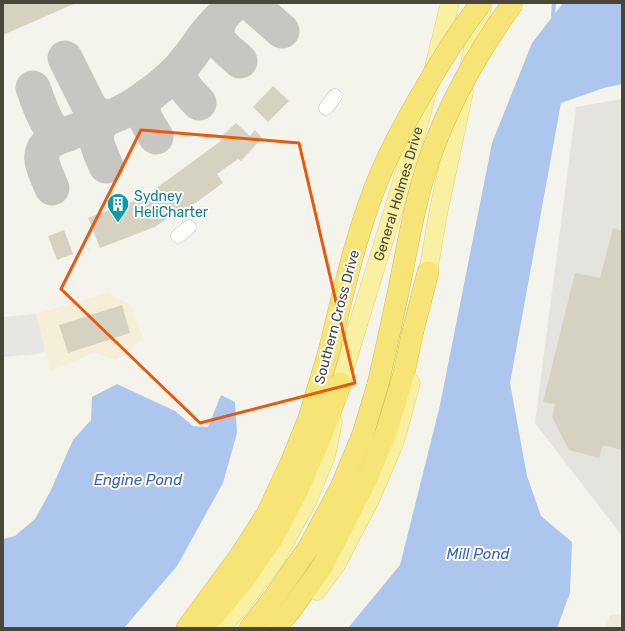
<svg xmlns="http://www.w3.org/2000/svg" width="625" height="631" viewBox="0 0 625 631" font-family="Rubik,sans-serif">
<style>
.commercial{fill:#f5efd9}
.industrial{fill:#e5e3dd}
.education{fill:#edebd7}
.parking{fill:#e7e6e3}
.water{fill:#adc6ed}
.lines{fill:none;stroke-linecap:round;stroke-linejoin:round}
.stream{stroke:#adc6ed;stroke-width:4}
.taxiway{stroke:#c7c6c2;stroke-width:35}
.building{fill:#d6d2c2}
.minor-casing{stroke:#c0beaf;stroke-width:15}
.major-casing{stroke:#ded371;stroke-width:19}
.highway-casing{stroke:#d5bd45;stroke-width:22}
.minor{stroke:#fff;stroke-width:14}
.major{stroke:#f9f1a1;stroke-width:18}
.highway{stroke:#f6e576;stroke-width:21}
.highway-bridge-casing{stroke:#d5bd45;stroke-width:22;stroke-linecap:butt}
.highway-bridge{stroke:#f6e576;stroke-width:21}
.marked{fill:none;stroke:#e8590c;stroke-width:3;stroke-linejoin:round}
.labels{text-anchor:middle;dominant-baseline:central;stroke-width:4;stroke-linejoin:round;paint-order:stroke}
.street-label{font-size:14px;fill:#49463a;stroke:#fff}
.culture-label{font-size:14px;fill:#0d838f;stroke:#fff;text-anchor:start}
.water-label{font-size:15px;font-style:italic;fill:#3865b0;stroke:#fff}
</style>
<rect width="100%" height="100%" fill="#f5f4ec"/>
<!-- commercial -->
<polygon class="commercial" points="109,292 117,298 130,304 144,339 116,360 94,353 50,371 36,314"/>
<!-- industrial -->
<polygon class="industrial" points="622,99 622,536 535,423 576,107"/>
<!-- education -->
<polygon class="education" points="622,614 622,628 605,628 610,615"/>
<!-- parking -->
<polygon class="parking" points="36,314 45,351 38,354 3,357 3,317"/>
<!-- water -->
<g class="water">
<polygon points="563,3 622,3 622,84 604,88 561,103 510,383 527,476 541,516 572,542 570,593 557,628 348,628 400,565 440,405 492,143 532,43"/>
<polygon points="117,384 175,411 193,426 208,427 221,395 235,402 237,433 223,483 177,566 124,628 3,628 3,539 15,536 35,519 50,492 73,440 91,420 92,397"/>
</g>
<g class="lines">
<!-- stream -->
<polyline class="stream" points="553,16 554,3"/>
<!-- taxiway -->
<g class="taxiway">
<polyline points="253,3 257,9 282,31"/>
<path d="M221 18C209 39 226 48 240 61"/>
<path d="M191 55C188 58 185 61 183 65 174 80 190 93 199 103"/>
<polyline points="65,58 90,108 98,115 110,117"/>
<path d="M33 88C37 98 45 123 53 130 57 133 62 134 68 134"/>
<path d="M147 96C137 111 148 123 156 137"/>
<path d="M106 119C88 134 99 148 106 166"/>
<path d="M52 188C45 170 33 155 52 140L118 114C140 104 168 82 184 64 192 55 198 44 206 34 215 23 225 13 235 3"/>
</g>
</g>
<!-- building -->
<g class="building">
<polygon points="3,3 76,3 3,35"/>
<polygon points="273,86 289,101 268,122 253,107"/>
<polygon points="236,123 250,136 255,130 262,138 241,161 238,159 217,174 223,183 180,214 178,211 155,227 100,248 88,218 144,197 221,141 219,139"/>
<polygon points="613,228 622,231 622,450 603,445 599,458 569,450 552,417 555,404 543,402 575,273 600,278"/>
<polygon points="64,230 73,254 57,260 48,236"/>
<polygon points="122,305 130,333 68,353 59,325"/>
</g>
<g class="lines">
<!-- minor casing -->
<g class="minor-casing">
<g id="minor">
<polyline points="326,108 335,96"/>
<polyline points="178,236 189,227"/>
</g>
</g>
<!-- major casing -->
<g class="major-casing">
<g id="major">
<polyline points="434,67 450,3"/>
<polyline points="469,67 483,3"/>
<polyline points="426,287 428,272 438,214 464,92"/>
<path id="s1" d="M338 397C346 361 358 325 369 289 389 224 410 159 427 93"/>
<polyline points="317,591 336,565 370,500 395,441 411,383"/>
<polyline points="221,628 236,611 275,560 308,500 326,456 333,422"/>
</g>
</g>
<!-- highway casing -->
<g class="highway-casing">
<g id="highway">
<polyline points="187,628 240,556 267,514 292,460 309,418 329,351"/>
<polyline points="199,628 211,619 245,578 272,539 296,494 322,434 341,383"/>
<polyline points="250,628 275,596 309,547 340,489 363,434 378,384"/>
<polyline points="275,628 290,611 322,567 368,476 387,430 404,373 412,335 428,272"/>
</g>
</g>
<!-- minor -->
<use href="#minor" class="minor"/>
<!-- major -->
<use href="#major" class="major"/>
<!-- highway -->
<use href="#highway" class="highway"/>
<!-- highway-bridge casing -->
<g class="highway-bridge-casing">
<g id="highway-bridge">
<path d="M329 351C344 290 357 228 382 170 393 145 406 121 420 97 438 65 458 33 481 3"/>
<path d="M378 384C386 349 394 313 401 278 409 238 416 198 429 160 448 105 479 50 513 3"/>
</g>
</g>
<!-- highway-bridge -->
<use href="#highway-bridge" class="highway-bridge"/>
</g>
<!-- marked area -->
<path class="marked" d="M141 130 299 143 355 383 200 423 61 289Z"/>
<!-- icons -->
<defs>
<g id="building-pin" transform="scale(1.15)"><path d="M0 17L-7.5 6A9.5 9.5 0 1 1 7.5 6Z" fill="#0f9aa8" stroke="#fff"/><path d="M-4-6H4V6H1V3H-1V6H-4ZM-2.5-4.3h1.7v1.8h-1.7ZM.8-4.3h1.7v1.8H.8ZM-2.5-1h1.7V.8h-1.7ZM.8-1h1.7V.8H.8Z" fill="#fff"/></g>
</defs>
<g fill-rule="evenodd">
<use href="#building-pin" x="118" y="204"/>
</g>
<g class="labels">
<!-- street labels -->
<g class="street-label">
<text stroke="none"><textPath href="#s1" startOffset="212">General Holmes Drive</textPath></text>
<text transform="translate(337 317) rotate(-75)">Southern Cross Drive</text>
</g>
<!-- culture labels -->
<g class="culture-label">
<text x="134" y="196">Sydney<tspan x="134" dy="16">HeliCharter</tspan></text>
</g>
<!-- water labels -->
<g class="water-label">
<text x="138" y="480">Engine Pond</text>
<text x="478" y="554">Mill Pond</text>
</g>
</g>
<!-- border -->
<rect width="625" height="631" fill="none" stroke="#49463a" stroke-width="8"/>
</svg>
